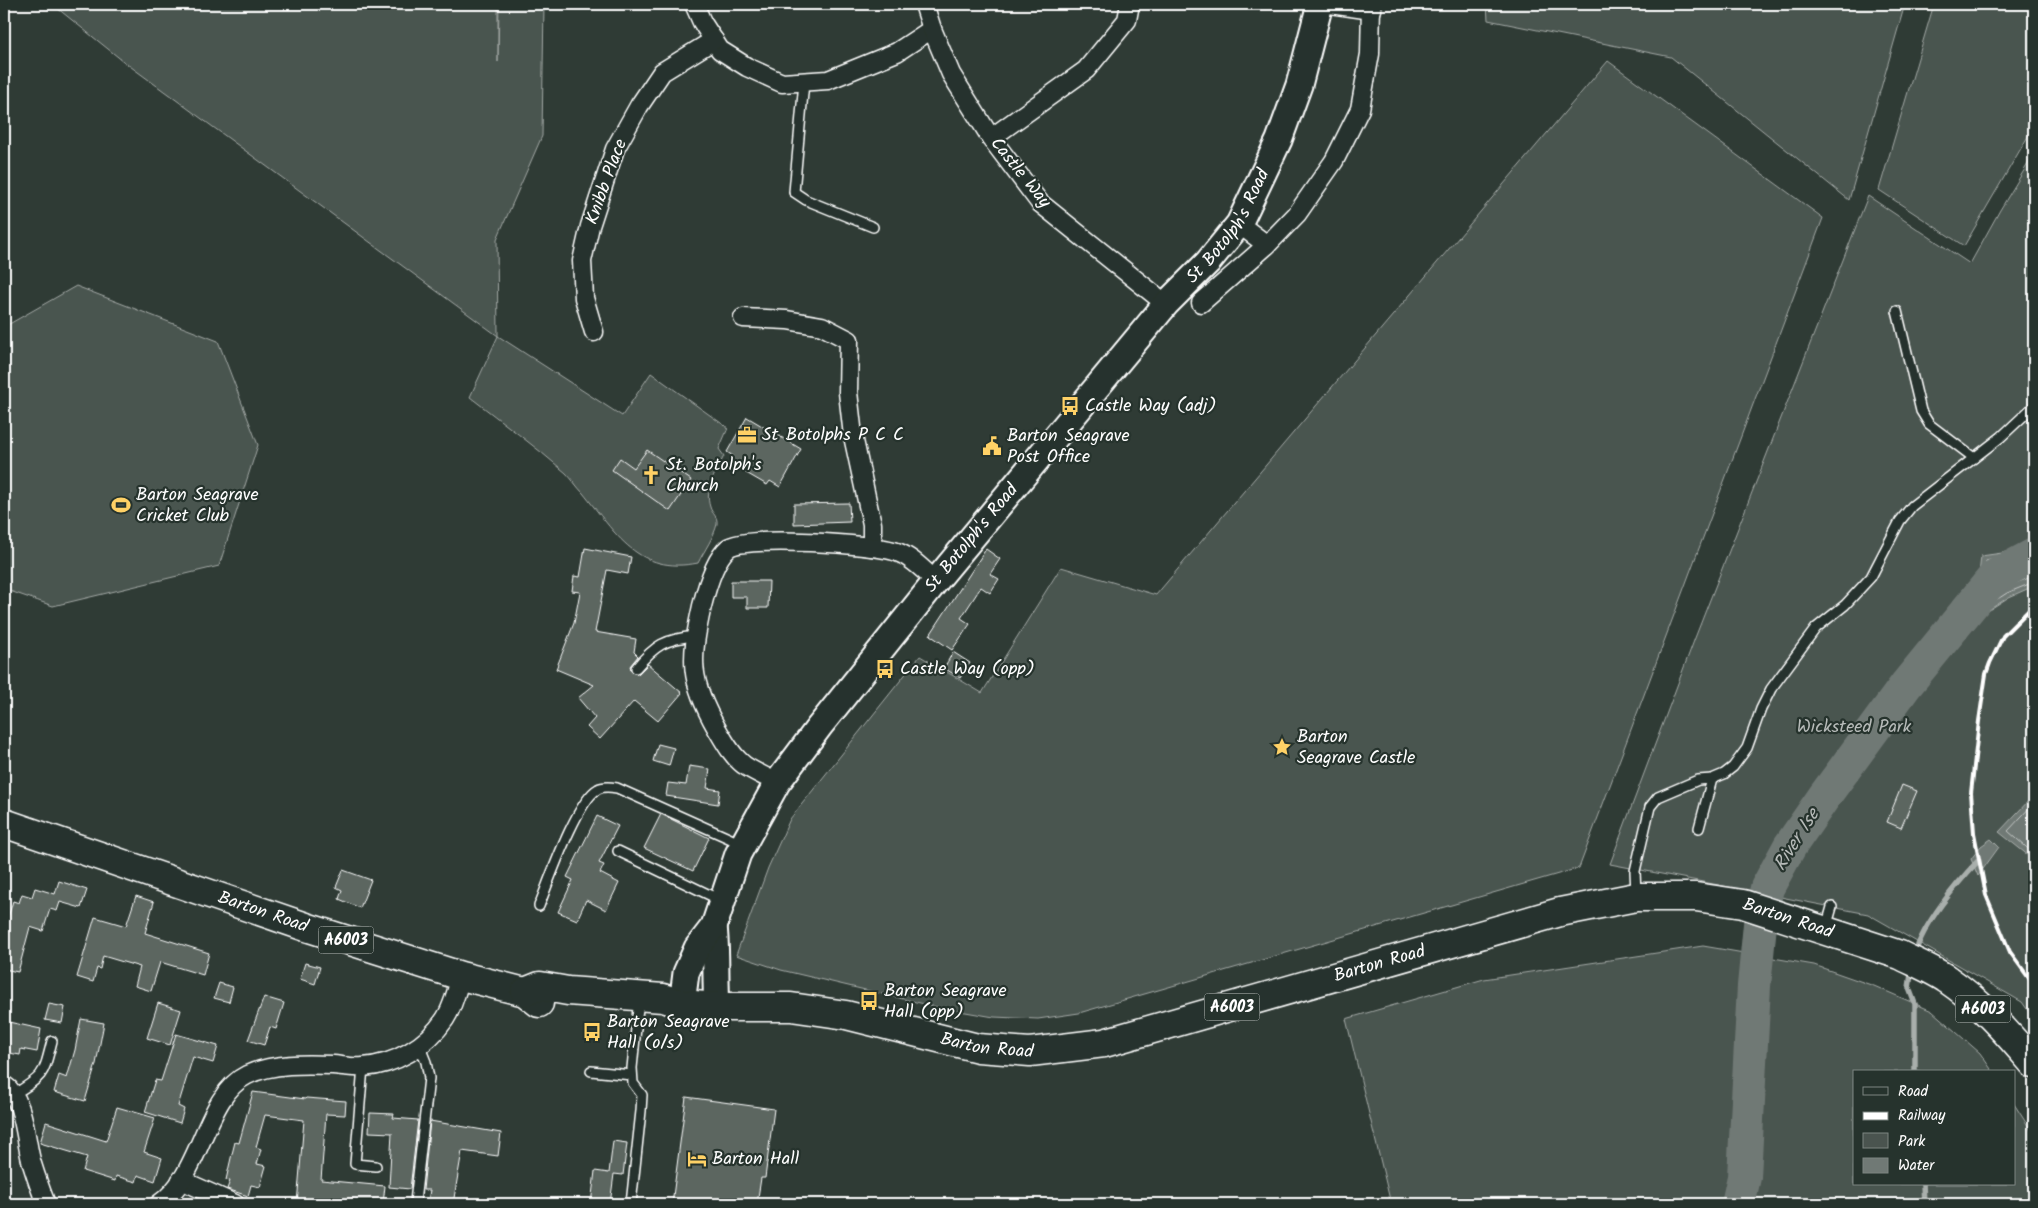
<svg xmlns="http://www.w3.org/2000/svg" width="2038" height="1208" viewBox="0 0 2038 1208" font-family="Kalam,sans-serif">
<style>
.green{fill:#4a544f;stroke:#a4aaa7}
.water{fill:#707975;stroke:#a9afac}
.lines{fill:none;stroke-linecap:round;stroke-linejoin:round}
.shore{stroke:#c6c9c8;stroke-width:1}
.stream{stroke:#a9afac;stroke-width:5.5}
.river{stroke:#707975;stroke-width:34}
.building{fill:#5b6661;stroke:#fff}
.lane-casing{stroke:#fff;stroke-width:12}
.street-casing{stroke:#fff;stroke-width:21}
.secondary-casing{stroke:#fff;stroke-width:29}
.primary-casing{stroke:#fff;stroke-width:31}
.lane{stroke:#26332d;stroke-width:9}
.street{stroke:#26332d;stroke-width:18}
.secondary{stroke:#26332d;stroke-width:25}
.primary{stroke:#26332d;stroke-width:28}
.rail{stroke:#fff;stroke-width:4}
.labels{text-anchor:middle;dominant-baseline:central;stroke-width:4.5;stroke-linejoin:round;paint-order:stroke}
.shield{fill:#26332d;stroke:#bec2c0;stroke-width:1}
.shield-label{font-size:16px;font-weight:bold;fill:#fff}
.street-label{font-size:18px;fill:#fff;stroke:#26332d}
.poi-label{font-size:18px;fill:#fff;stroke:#26332d;text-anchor:start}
.park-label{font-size:18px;fill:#b7bbb9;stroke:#26332d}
.water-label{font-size:19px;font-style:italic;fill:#b8bcba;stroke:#26332d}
</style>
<rect width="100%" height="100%" fill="#2f3b35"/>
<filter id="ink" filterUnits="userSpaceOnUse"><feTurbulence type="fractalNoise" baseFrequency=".02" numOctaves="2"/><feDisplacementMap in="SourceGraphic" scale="10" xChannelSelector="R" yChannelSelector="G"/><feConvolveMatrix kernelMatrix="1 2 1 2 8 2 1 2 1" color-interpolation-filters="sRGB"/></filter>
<g filter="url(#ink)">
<!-- green -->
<g class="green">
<path d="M52 4H498V62L499 4H544L542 136 497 239 498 336 622 416 651 373 728 428 719 449 724 456C716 472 704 489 710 507 712 514 718 516 717 524 714 537 704 551 698 563 638 575 616 534 583 493 577 487 572 479 566 473 535 446 502 422 470 397L498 336 123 61Z"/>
<polygon points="1487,4 1905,4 1849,200 1671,57 1488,20"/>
<polygon points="1934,4 2034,4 2034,126 1964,246 1879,190"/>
<polygon points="1608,61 1823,218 1579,868 1079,1013 1038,1019 994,1017 937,1007 781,970 736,955 768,868 790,819 920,656 982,693 1061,567 1156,595"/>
<polygon points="2034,154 2034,1019 2022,1002 1868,914 1610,864 1695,638 1868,196 1970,264 2000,210"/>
<polygon points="76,286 218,341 258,445 219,566 53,606 4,589 4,327"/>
<polygon points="1703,946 1814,965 1874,986 1932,1011 1980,1053 1993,1072 1854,1072 1854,1184 2014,1184 2014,1104 2034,1135 2034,1204 1391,1204 1346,1019 1484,979"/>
</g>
<!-- water -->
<g class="water">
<polygon points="2034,533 2034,586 2009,597 1981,615 1967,606 1978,584 1981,556 2002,553 2027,545"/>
<polygon points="2034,795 2034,860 1999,832"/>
<polygon points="1991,839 1999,847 1978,876 1971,859 1981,846"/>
</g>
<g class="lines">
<!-- shore -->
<g class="shore">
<path d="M2034 543C2026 557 2001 557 1986 561L1983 585 1974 604 1982 609 2007 593 2034 582"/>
<polyline points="2034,553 2005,564 1992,566 1985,596 1989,597 2005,587 2034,576"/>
<polygon points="2022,566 2025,570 2001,581 1998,579 1999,573"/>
<polyline points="2034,803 2008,831 2034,854"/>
</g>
<!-- stream -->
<g class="stream">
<path d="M1915 954C1923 924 1957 883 1978 861"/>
<polyline points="1912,967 1909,988 1915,1004 1915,1072"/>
<polyline points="1923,1184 1924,1204"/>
</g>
<!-- river -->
<polyline class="river" points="1738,1204 1744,1177 1754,986 1761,914 1767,888 1790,846 1826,794 1906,685 1995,576 2034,555"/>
</g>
<!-- building -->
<g class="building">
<polygon points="747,417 801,449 780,487 770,481 767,485 729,463 733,456 727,452"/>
<polygon points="647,450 691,480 670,511 612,470 620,458 634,468"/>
<polygon points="849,503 850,522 794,524 794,504"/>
<polygon points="585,548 631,557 628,574 607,570 595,632 636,639 634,652 638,656 630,666 632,672 638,674 648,664 682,693 658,721 634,701 600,739 587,727 595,718 578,698 594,685 556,669 574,623 580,592 572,591 574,576 580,577"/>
<polygon points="986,549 1000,559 990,574 999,579 990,593 981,587 961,618 970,624 952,650 930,635"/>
<polygon points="731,581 769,581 768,608 747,608 747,597 731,597"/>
<polygon points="953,652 970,663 960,678 944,668"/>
<polygon points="658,744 674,748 669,766 653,761"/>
<polygon points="689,766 710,769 707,788 720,790 718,804 666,796 668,783 686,785"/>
<polygon points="1902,785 1917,791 1901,828 1887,822"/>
<polygon points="661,814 709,838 693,871 644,848"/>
<polygon points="597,816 618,826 599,863 604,865 600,873 619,883 606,910 586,900 577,920 558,912 573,880 567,877"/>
<polygon points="343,870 371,880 360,908 339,899 342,890 336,887"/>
<polygon points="59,881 87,890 81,908 60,902 57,911 50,909 43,931 30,927 18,972 4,969 4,930 13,901 19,903 22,894 32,897 35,888 55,894"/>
<polygon points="136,896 154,902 145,933 209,953 203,975 160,962 151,991 135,986 140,967 103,956 100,969 97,968 93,982 77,977 95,917 126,926"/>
<polygon points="305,963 320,967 315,984 300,979"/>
<polygon points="219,983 233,987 229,1002 214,998"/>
<polygon points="264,997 284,1003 276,1029 270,1027 264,1045 248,1040"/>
<polygon points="158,1003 181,1010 170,1045 147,1038"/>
<polygon points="49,1004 65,1007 62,1023 45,1020"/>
<polygon points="81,1019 104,1023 96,1064 85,1101 54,1092 59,1075 67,1078 75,1050"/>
<polygon points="4,1021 41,1029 37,1052 21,1049 20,1055 4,1052"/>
<polygon points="176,1034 218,1046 213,1063 193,1057 178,1106 184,1109 180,1123 145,1112 155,1080 161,1081"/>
<polygon points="253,1092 305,1099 306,1098 346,1101 345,1115 326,1114 321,1180 385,1186 383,1204 320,1199 319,1204 297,1204 304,1120 265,1115 256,1147 261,1149 257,1164 266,1166 260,1187 251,1185 248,1196 227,1189 230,1181 226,1180 231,1158 235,1142 239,1143"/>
<polygon points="686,1097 774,1109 765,1178 761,1178 757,1204 672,1204"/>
<polygon points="117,1107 155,1118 144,1152 162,1158 155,1181 138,1175 136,1182 116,1176 115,1181 83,1171 87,1157 40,1143 46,1122 106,1141"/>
<polygon points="370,1113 394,1114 393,1118 418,1120 410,1189 389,1187 392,1133 369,1132"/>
<polygon points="430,1121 501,1133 498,1156 462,1151 453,1204 428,1201 430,1190 423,1190"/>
<polygon points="613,1141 627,1143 623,1175 614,1174 610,1204 591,1204 595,1171 609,1173"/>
</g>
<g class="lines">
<!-- lane casing -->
<g class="lane-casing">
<g id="lane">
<polyline points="804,82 794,192 806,200 873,227"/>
<polyline points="1897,311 1921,411 1929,424 1974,458"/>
<path d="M636 668C655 645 665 639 695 636"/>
<polyline points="1699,828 1712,779"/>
<polyline points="618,851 720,900"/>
<polyline points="1636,894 1635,871 1650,807 1658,797 1698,780 1712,779 1724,774 1733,767 1747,748 1761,709 1771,689 1816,628 1845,605 1871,577 1900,521 1912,506 2001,437 2034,406"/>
<path d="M539 906C549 881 577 800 598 789 603 786 611 787 617 788L742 844"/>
<polyline points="1826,928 1832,907"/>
<polyline points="363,1067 355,1164 376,1166"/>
<polyline points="591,1071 632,1075"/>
<path d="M13 1095C45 1075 43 1076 52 1041"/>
<polyline points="415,1202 429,1078 426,1062 420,1047"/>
<polyline points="631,1204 641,1111 642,1095 633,1083 632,1068 639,998"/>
</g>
</g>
<!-- street casing -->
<g class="street-casing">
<g id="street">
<polyline points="694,4 702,22 720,50 747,67 782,83 828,80 897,52 932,29"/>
<polyline points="924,4 932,29 951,74 991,138 1040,203 1166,304"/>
<polyline points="1330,4 1372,10"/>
<polyline points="991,138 1086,70 1127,20 1130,4"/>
<polyline points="1239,224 1267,245"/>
<polyline points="1201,303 1267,245 1297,214 1334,161 1360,109 1370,54 1371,4"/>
<polyline points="743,318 787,320 822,326 849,340 848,392 853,436 872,524 872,547"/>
<polyline points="594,332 584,298 582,261 590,226 615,149 639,106 662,72 714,40"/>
<path d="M777 783C767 777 754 772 744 765 732 756 724 741 717 729 689 680 690 660 702 606 706 590 715 559 728 548 744 535 875 544 897 552 912 557 924 571 936 581"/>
<path d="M4 1085C25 1098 25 1141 32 1164 36 1177 41 1191 46 1204"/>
<polyline points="181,1180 235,1204"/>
<path d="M159 1204C201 1177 205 1095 247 1075 273 1063 305 1064 333 1065 343 1066 353 1068 363 1067 395 1065 427 1046 445 1019 453 1007 457 990 461 976"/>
</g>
</g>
<!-- secondary casing -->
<g class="secondary-casing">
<g id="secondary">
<path d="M714 926C717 953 715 980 717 1007"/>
<path id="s1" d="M682 1004 686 973 697 948 714 926 738 854 777 783 819 727 936 581 1166 304 1208 262 1239 224 1279 140 1299 85 1320 4"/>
</g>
</g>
<!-- primary casing -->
<g class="primary-casing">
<g id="primary">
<path id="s2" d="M4 823 306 927 461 976 525 992 539 1003"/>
<path id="s3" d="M525 992 540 986 568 991 663 998 682 1004 717 1007H791L846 1015 978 1048 1030 1052 1104 1043 1560 912 1636 897H1696L1743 904 1900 955C1916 963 1934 970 1948 980 1982 1003 2008 1034 2034 1064"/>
</g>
</g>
<!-- lane -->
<use href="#lane" class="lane"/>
<!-- street -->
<use href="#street" class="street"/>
<!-- secondary -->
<use href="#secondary" class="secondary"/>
<!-- primary -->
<use href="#primary" class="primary"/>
<!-- rail -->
<polyline class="rail" points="2034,605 2003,636 1990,663 1986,674 1979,721 1971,793 1974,833 1986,895 2010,952 2034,985"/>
</g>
</g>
<!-- icons -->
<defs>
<g id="bus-bare" transform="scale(1.5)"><path d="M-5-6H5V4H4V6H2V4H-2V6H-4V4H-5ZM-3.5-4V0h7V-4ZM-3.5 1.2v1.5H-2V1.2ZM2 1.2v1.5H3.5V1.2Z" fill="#ffd166" stroke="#26332d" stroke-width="2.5" paint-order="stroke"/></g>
<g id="office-bare" transform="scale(1.5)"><path d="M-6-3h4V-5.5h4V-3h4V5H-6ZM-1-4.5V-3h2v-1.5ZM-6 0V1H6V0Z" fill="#ffd166" stroke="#26332d" stroke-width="2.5" paint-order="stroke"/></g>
<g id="civic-bare" transform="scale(1.5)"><path d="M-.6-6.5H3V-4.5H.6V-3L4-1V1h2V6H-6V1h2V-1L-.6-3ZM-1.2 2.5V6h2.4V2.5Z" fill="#ffd166" stroke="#26332d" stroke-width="2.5" paint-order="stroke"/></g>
<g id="church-bare" transform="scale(1.5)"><path d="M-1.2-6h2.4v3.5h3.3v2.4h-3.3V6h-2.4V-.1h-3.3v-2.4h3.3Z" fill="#ffd166" stroke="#26332d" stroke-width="2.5" paint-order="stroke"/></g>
<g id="stadium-bare" transform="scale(1.5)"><path d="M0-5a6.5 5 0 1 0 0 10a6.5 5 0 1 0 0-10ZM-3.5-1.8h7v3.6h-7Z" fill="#ffd166" stroke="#26332d" stroke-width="2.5" paint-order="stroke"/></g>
<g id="sight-bare" transform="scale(1.5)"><path d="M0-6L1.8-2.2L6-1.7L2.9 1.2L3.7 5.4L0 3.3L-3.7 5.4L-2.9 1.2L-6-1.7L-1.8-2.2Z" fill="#ffd166" stroke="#26332d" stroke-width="2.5" paint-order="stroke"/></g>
<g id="hotel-bare" transform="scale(1.5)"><path d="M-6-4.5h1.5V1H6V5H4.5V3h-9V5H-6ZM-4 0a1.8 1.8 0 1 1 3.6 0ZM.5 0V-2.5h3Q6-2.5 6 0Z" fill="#ffd166" stroke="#26332d" stroke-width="2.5" paint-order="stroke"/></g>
</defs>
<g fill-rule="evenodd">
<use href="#bus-bare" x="1070" y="406"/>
<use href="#office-bare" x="747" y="435"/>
<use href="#civic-bare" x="992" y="446"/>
<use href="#church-bare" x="651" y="475"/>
<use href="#stadium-bare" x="121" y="505"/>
<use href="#bus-bare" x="885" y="669"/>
<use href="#sight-bare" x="1282" y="747"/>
<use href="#bus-bare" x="869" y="1001"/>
<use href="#bus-bare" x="592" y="1032"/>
<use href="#hotel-bare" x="697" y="1159"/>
</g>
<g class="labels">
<!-- shield labels -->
<g class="shield">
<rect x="318.5" y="926.5" width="55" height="27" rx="4"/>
<rect x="1204.5" y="993.5" width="55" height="27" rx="4"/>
<rect x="1955.5" y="995.5" width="55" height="27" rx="4"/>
</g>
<g class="shield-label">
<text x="346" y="940">A6003</text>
<text x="1232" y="1007">A6003</text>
<text x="1983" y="1009">A6003</text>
</g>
<!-- street labels -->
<g class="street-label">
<text transform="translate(1020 173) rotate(51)">Castle Way</text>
<text transform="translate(607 182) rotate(-70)">Knibb Place</text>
<text stroke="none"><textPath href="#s1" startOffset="961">St Botolph's Road</textPath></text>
<text stroke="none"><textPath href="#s1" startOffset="556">St Botolph's Road</textPath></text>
<text stroke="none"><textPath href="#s2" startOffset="274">Barton Road</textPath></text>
<text stroke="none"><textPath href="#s3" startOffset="1294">Barton Road</textPath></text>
<text stroke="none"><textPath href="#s3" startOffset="874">Barton Road</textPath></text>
<text stroke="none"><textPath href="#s3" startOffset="469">Barton Road</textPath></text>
</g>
<!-- poi labels -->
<g class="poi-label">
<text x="1085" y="406">Castle Way (adj)</text>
<text x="762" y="435">St Botolphs P C C</text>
<text x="1007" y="436">Barton Seagrave<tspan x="1007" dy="21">Post Office</tspan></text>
<text x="666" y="465">St. Botolph's<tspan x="666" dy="21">Church</tspan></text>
<text x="136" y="495">Barton Seagrave<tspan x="136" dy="21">Cricket Club</tspan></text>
<text x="900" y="669">Castle Way (opp)</text>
<text x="1297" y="737">Barton<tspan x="1297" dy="21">Seagrave Castle</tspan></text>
<text x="884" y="991">Barton Seagrave<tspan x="884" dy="21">Hall (opp)</tspan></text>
<text x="607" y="1022">Barton Seagrave<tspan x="607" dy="21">Hall (o/s)</tspan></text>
<text x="712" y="1159">Barton Hall</text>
</g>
<!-- park labels -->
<g class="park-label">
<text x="1854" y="727">Wicksteed Park</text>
</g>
<!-- water labels -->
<g class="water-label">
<text transform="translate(1797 840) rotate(-58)">River Ise</text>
</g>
</g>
<!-- margin -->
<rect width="2038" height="1208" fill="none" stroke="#26332d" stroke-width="20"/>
<rect x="10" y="10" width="2018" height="1188" fill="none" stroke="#fff" stroke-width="2" filter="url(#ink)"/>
<!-- legend -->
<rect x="1853" y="1070" width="162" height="115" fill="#26332d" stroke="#7d8581"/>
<rect x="1863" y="1087" width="25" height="8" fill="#26332d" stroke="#7d8581"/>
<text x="1898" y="1096" font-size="15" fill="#ffffff">Road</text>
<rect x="1863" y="1112" width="25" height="8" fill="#ffffff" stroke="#7d8581"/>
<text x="1898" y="1120" font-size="15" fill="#ffffff">Railway</text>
<rect x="1863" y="1133" width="25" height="15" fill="#4a544f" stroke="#7d8581"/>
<text x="1898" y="1146" font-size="15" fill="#ffffff">Park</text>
<rect x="1863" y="1158" width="25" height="15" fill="#707975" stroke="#7d8581"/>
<text x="1898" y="1170" font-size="15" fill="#ffffff">Water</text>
</svg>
